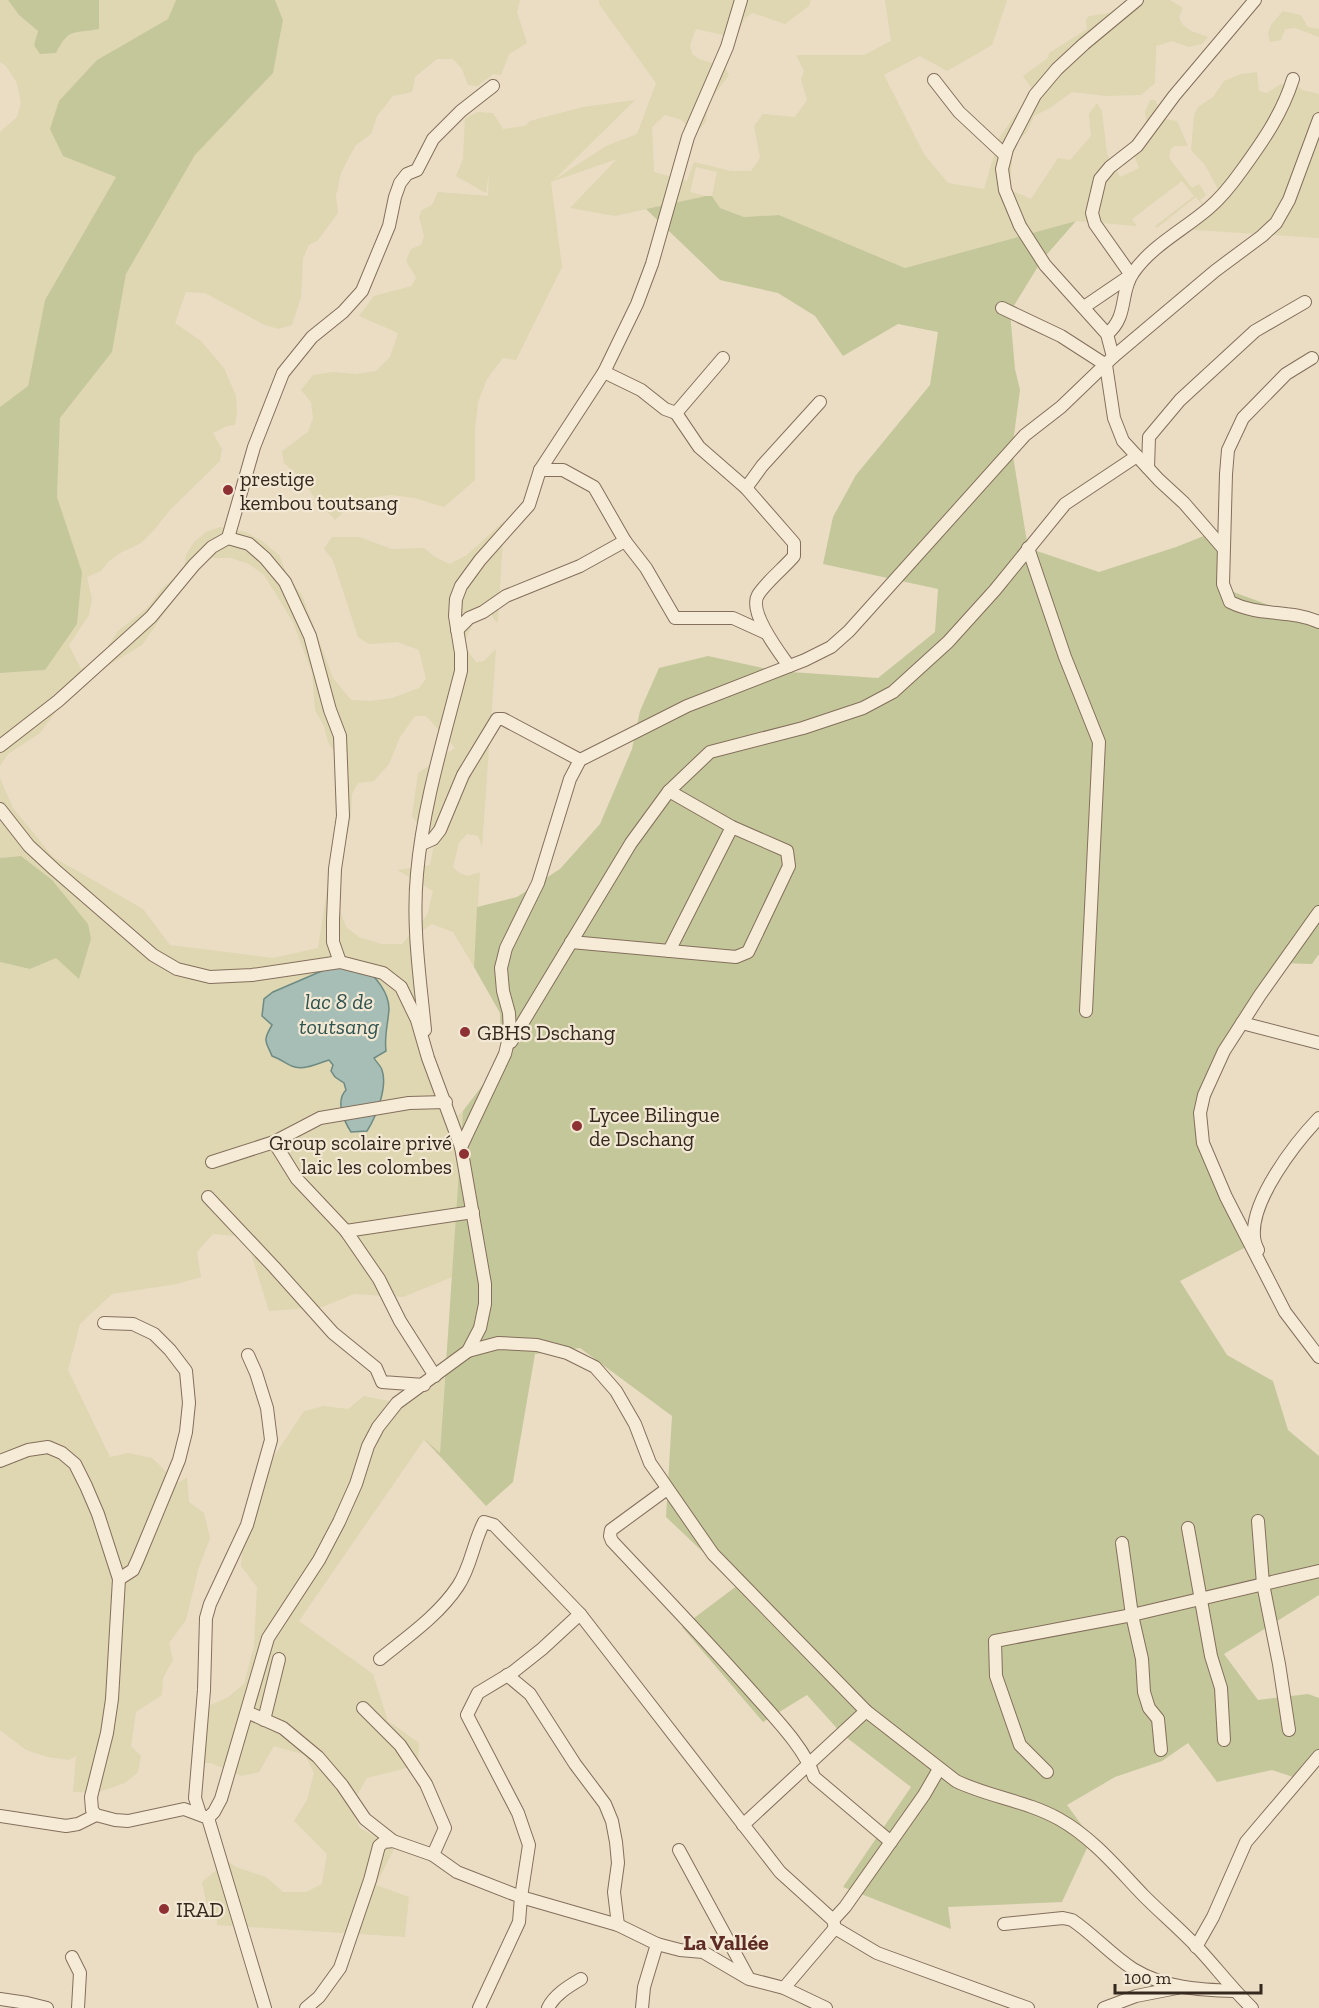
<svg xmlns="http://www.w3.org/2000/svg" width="1319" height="2008" viewBox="0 0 1319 2008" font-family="'Zilla Slab',serif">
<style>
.farmland{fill:#dfd6b2;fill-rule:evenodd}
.green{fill:#c4c799}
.water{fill:#a6beb6;stroke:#6d8b83;stroke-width:1.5}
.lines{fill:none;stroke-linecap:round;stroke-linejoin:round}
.minor-casing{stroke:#836f5c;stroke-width:14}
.minor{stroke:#f6ebd7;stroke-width:12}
.poi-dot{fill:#8d3135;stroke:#f2e8d3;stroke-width:2}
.labels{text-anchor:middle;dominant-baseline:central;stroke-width:4.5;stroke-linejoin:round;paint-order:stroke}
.poi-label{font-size:21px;fill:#35291f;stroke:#f2e8d3;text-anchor:start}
.water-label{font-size:22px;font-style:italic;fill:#2f5350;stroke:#f2e8d3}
.neighbourhood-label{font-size:22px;font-weight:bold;fill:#5e2c22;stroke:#f2e8d3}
</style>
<rect width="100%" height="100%" fill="#eaddc4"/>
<!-- farmland -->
<g class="farmland">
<polygon points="0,0 8,0 19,15 38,31 34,45 64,38 75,32 99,29 99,0 176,0 168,19 97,60 116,177 45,300 28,386 0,407 0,132 17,117 21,103 17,83 6,66 0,62"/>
<path d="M275 0H520L517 12 527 43 509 54 501 75 493 74 478 86 468 85 462 69 453 59H437L415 77 412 92 393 96 377 116 371 134 355 146 341 173 336 196 338 213 318 240 309 245 303 258 301 297 292 325 278 329 263 324 205 293 186 292 175 323 201 341 224 368 236 396 237 412 235 425 227 426 213 433 222 449 220 461 170 510 155 529 141 543 120 553 109 561 101 571 87 577 92 599 89 615 69 645 81 669 94 662 103 654 118 631 148 607 162 588 176 577 184 568 186 555 194 542 206 532 220 527 246 532 262 541 279 555 288 577 302 595 333 678 351 700 371 701 392 698 419 688 426 679 419 650 397 642 369 644 358 637 333 560 324 549 332 537H359L392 549 424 548 435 557 450 564 467 555 504 521 498 622 494 620 491 613 474 622 465 640 467 650 476 662 484 661 496 649 482 847 478 836 467 834 459 843 453 867 459 873 468 876 480 872 474 967 453 932 432 924 422 931 431 1055 457 1116 463 1111 452 1277 403 1297 354 1294 322 1307 269 1311 246 1237 213 1234 197 1252 201 1277 177 1284 112 1294 80 1324 68 1370 110 1457 128 1453 152 1458 178 1483 187 1477 189 1502 204 1513 210 1538 198 1570 186 1620 169 1643 173 1660 163 1678 162 1695 136 1712 131 1746 141 1756 138 1772 125 1783 96 1793 73 1792 76 1756 69 1760 48 1757 26 1750 0 1730V962L30 969 56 958 21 856 0 858V778L13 808 53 857 143 909 170 945 273 958 318 948 336 834 337 756 328 742 324 726 315 710 312 673 293 622 264 575 249 564 231 558H212L196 568 142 645 76 685 40 733 8 754 0 766V673L45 670 82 572 57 497 60 418 112 352 126 274 195 155 273 73 283 20ZM415 716H426L455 748 418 773 412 816 434 845 430 865 397 870 433 891 427 915 402 944H381L359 937 346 927 339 908 342 860 351 818 352 794 358 783 374 781 389 764 400 737ZM325 969 388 1022 384 1038 386 1051 373 1058 341 1108 346 1090 344 1083 335 1077 331 1071 333 1065 329 1060 304 1067H294L282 1059 272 1056 270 1051 273 992Z"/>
<polygon points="599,0 811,0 809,6 785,24 753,13 745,18 736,38 696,29 690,45 692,54 699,59 725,67 729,75 708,103 706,121 701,128 693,133 682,120 665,115 652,127 654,172 687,181 694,162 731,171 751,171 760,158 754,126 763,114 795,117 807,100 801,79 804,71 796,55 864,55 891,41 885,0 1007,0 992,45 947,71 920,56 884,75 924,154 948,183 984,189 999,138 1025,101 1032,96 1031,87 1023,76 1048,58 1049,53 1087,29 1086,20 1089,16 1110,13 1133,0 1170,0 1183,8 1179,17 1183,25 1191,31 1208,37 1202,44 1189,47 1172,41 1156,46 1155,83 1141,95 1106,96 1072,92 1050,108 1034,116 1027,132 1013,145 1010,190 1031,199 1058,158 1070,160 1091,136 1089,114 1097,103 1102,111 1107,154 1120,177 1139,168 1130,145 1147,125 1145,112 1150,100 1155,100 1165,119 1177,121 1188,146 1174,146 1171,149 1169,158 1192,188 1199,184 1206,195 1200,200 1207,208 1221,195 1205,165 1191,150 1194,115 1198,107 1213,97 1224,81 1241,74 1257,72 1259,91 1267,93 1281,84 1298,86 1302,90 1319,94 1319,238 1179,229 1205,208 1196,197 1158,227 1154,227 1194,196 1182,181 1132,219 1137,226 1076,221 905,268 779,215 744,217 720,208 712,196 717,172 696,167 690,192 706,196 615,216 570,208 617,159 551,182 562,267 516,360 503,358 487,379 478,402 475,429 475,480 444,507 415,498 390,495 357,500 335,520 314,497 303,480 284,463 282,451 308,432 313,418 311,402 301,390 313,375 333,372 356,374 376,371 390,357 398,333 359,316 374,296 412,286 416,277 406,261 411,249 421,245 424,236 419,217 422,210 432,205 438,192 488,196 489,172 486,193 456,176 463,159 465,118 478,112 493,113 503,129 525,126 530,121 583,107 635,100 554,180 606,146 637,134 656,83 599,4"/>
<polygon points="1283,11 1301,15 1308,27 1319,29 1319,37 1295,28 1285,29 1281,40 1270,42 1268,33 1271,25"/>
<polygon points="445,1371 440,1454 424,1440 299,1621 373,1674 388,1721 419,1743 418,1765 367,1778 350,1807 360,1828 395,1847 376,1885 409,1897 405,1937 217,1925 217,1917 206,1901 202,1882 227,1861 236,1867 266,1877 283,1892 306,1892 322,1884 327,1854 294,1821 307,1800 314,1773 305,1755 274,1746 259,1772 241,1776 211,1763 197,1763 208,1706 227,1698 244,1684 254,1646 257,1587 241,1566 243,1541 269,1464 304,1411 324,1406 348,1409 364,1396 399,1403"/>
</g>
<!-- green -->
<g class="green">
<path d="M8 0H99V29C74 34 69 27 56 53L40 54 34 45 38 31 19 15Z"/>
<polygon points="176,0 275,0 283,20 273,73 195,155 126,274 112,352 60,418 57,497 82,572 77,624 45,670 0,673 0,407 28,386 45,300 116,177 63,156 50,129 59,101 97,60 168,19"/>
<polygon points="706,196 712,196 720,208 744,217 779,215 905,268 1076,221 1042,260 1010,312 1015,369 1020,390 1012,450 1028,548 1099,572 1176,547 1224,528 1228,590 1277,608 1319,618 1319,954 1312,964 1281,963 1203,1098 1203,1140 1248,1246 1180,1281 1227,1355 1273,1381 1288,1430 1319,1456 1319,1595 1224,1654 1258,1700 1308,1694 1319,1698 1319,1752 1296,1778 1272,1770 1217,1782 1188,1743 1162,1761 1115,1777 1067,1805 1086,1831 1088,1846 1062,1902 948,1907 951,1929 843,1887 911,1787 842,1734 807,1695 763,1722 682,1627 738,1585 666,1517 672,1416 580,1348 535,1354 513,1482 486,1506 424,1439 440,1453 463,1111 488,1078 501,1051 500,1013 474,967 477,907 517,897 560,869 600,824 632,749 640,711 659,668 708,656 776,671 878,678 935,632 938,589 823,564 833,517 856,475 930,385 938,332 898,324 843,356 815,316 778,293 720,280 646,209"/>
<polygon points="21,856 52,880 88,924 91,939 79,979 56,958 30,969 0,962 0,858"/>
</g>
<!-- water -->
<path class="water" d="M338 964C345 965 355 965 361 968 376 974 389 994 389 1009 388 1024 384 1036 386 1051L374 1058C376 1062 381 1066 382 1070 388 1087 376 1117 367 1131L351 1132C344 1121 335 1101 346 1090L344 1083 335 1077 331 1071 333 1065 329 1060C319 1063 305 1070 295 1067 289 1066 281 1059 272 1056 266 1041 262 1042 272 1025L262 1016 264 999 273 992Z"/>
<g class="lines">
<!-- minor casing -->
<g class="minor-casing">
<g id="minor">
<polyline points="934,80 959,112 1005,155"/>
<polyline points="1084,307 1131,275 1095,224 1092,213 1100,179 1110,167 1137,146 1174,96 1255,0"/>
<polyline points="1002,308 1061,336 1106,365 1114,418 1123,441 1159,480 1184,503 1223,548"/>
<path d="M1107 334C1129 316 1119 293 1133 273 1151 246 1185 229 1209 208 1222 197 1232 184 1242 170 1263 141 1282 114 1293 79"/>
<polyline points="1113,357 1215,271 1262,236 1276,223 1289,200 1319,119"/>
<path d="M1312 358 1286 374 1243 418 1228 450 1226 474 1223 584 1230 602C1260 617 1289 609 1319 622"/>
<polyline points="604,372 641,390 665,409 676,413 723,358"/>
<path d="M676 413 699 447 746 488 794 543V556C785 567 765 583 758 595 748 612 779 652 789 666"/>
<polyline points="1148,468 1149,437 1180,400 1255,331 1305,302"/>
<polyline points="540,470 563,470 594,487 625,541 646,568 675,618 733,618 766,633"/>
<polyline points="746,488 762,466 820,402"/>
<polyline points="1028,548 1065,657 1099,742 1086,1011"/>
<polyline points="457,630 469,618 483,612 506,596 580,566 625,541"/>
<polyline points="0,746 58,701 129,637 151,617 194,565 212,547 228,538"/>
<polyline points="0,809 29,846 55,870 153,955 177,969 210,977 252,975 340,962 383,973 401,987 417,1020 428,1058 461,1147 485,1284 485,1304 480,1328 468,1351 397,1403 378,1427 368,1446 356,1484 339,1522 319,1560 268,1638 221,1799 214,1812 208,1818"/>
<polyline points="422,844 433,839 440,830 463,775 497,719 503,719 580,760"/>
<polyline points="1319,912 1260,995 1224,1051 1204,1095 1200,1113 1203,1143 1226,1197 1285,1312 1319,1357"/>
<polyline points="571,942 736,957 748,952 789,866 787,851 732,827 669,791"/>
<polyline points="669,951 732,827"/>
<polyline points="340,962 333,942 333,920 335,869 343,816 340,736 330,710 310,636 285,582 265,558 249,544 228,538 254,447 283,373 312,337 343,312 362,291 389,226 395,197 400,183 407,174 417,170 433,139 461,111 493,86"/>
<polyline points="1242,1023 1319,1043"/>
<path d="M425 1030C420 978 412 926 417 874 423 805 444 738 461 671V653L455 616 456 599 461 586 480 560 529 505 540 470 604 372 637 304 652 264 688 137 727 47 741 0"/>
<polyline points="511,1042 631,843 669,791 710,752 803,728 863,708 893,692 948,642 995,590 1065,504 1137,456"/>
<polyline points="274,1142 297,1179 346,1231 379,1279 400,1321 435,1376"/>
<polyline points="461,1147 505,1054 510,1033 509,1013 503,991 501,968 506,948 538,883 570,779 580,760 687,706 805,660 831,647 849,631 1025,435 1061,407 1113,357 1107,334 1045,265 1020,226 1005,190 1002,169 1007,149 1035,95 1057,69 1084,44 1137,0"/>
<polyline points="212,1162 274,1142 320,1118 409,1103 446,1102"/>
<polyline points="208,1197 274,1267 333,1333 376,1368 382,1382 424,1385"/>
<polyline points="346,1231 473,1212"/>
<path d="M1258 1250C1256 1246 1254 1241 1254 1236 1251 1200 1295 1143 1319 1118"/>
<polyline points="104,1323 133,1324 154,1334 170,1350 186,1371 189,1403 186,1432 179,1460 138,1559 133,1570 119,1579"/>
<path d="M468 1351 498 1343 537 1345 567 1353 595 1367 616 1391 635 1424 650 1463 713 1554 866 1711 956 1781C989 1797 1027 1801 1059 1819 1093 1838 1118 1869 1144 1896 1161 1913 1180 1929 1197 1947 1216 1967 1232 1989 1252 2008"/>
<polyline points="0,1461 28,1450 48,1447 62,1453 75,1464 86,1486 98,1514 119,1579 112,1699 107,1733 91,1797 92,1810 96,1815 115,1820 128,1821 184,1809 208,1818 265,2008"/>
<path d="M667 1489 611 1530 610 1536 612 1541C659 1591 707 1641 752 1692 772 1715 806 1749 814 1777L891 1842"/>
<polyline points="1258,1521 1263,1584 1279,1664 1289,1730"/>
<polyline points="1188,1528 1211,1656 1221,1688 1224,1740"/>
<polyline points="1122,1543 1132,1615 1142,1659 1144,1692 1149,1708 1158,1719 1161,1750"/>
<path d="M380 1659C407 1637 438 1616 458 1586 471 1567 473 1543 484 1522L494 1525 580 1614 780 1872 833 1920 835 1928 877 1953 1028 2008"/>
<polyline points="507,1675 530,1694 575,1764 605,1804 612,1821 616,1842 618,1863 614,1892 618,1925"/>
<polyline points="363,1708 400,1745 426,1784 445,1828 433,1855"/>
<polyline points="247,1712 283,1728 318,1757 342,1785 365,1819 393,1841 433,1855 457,1872 521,1897 618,1925 657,1944 644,1987 642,2008"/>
<polyline points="264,1720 279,1659"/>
<polyline points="1047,1772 1020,1745 996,1676 995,1641 1132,1615 1319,1571"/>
<polyline points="200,1814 195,1798 204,1690 206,1618 210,1604 247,1525 271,1440 267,1408 256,1373 248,1355"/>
<polyline points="0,1816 66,1826 78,1824 96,1815"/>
<polyline points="743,1825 866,1711"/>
<polyline points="679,1850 748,1977"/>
<polyline points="833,1920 845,1907 924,1795 939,1769"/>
<path d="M1004 1924 1063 1918 1072 1920C1093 1934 1111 1955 1133 1969 1164 1988 1200 1990 1235 1991"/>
<polyline points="657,1944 680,1950 703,1952 749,1979 784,1988 826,2008"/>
<polyline points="1196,1947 1213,1917 1246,1842 1319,1756"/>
<polyline points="72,1957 80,1973 78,2008"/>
<polyline points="784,1988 835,1928"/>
<polyline points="0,1999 27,2003 47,2008"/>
<polyline points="306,2008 319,1997 340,1968 370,1880 379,1846 384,1842 393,1841"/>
<polyline points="479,2008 519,1922 521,1897 529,1845 518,1813 467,1715 478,1693 513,1672 542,1649 580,1614"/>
<path d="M548 2008C554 1995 569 1986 581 1979"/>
<polyline points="1104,2008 1136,1996 1177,1988"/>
</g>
</g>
<!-- minor -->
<use href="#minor" class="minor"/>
</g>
<!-- markers -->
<g class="poi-dot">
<circle cx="228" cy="490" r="6"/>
<circle cx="465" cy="1032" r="6"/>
<circle cx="577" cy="1126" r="6"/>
<circle cx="464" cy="1154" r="6"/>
<circle cx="164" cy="1909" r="6"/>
</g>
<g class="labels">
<!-- poi labels -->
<g class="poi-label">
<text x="240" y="478">prestige<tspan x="240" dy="24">kembou toutsang</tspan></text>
<text x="477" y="1032">GBHS Dschang</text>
<text x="589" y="1114">Lycee Bilingue<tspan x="589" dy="24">de Dschang</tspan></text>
<text x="452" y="1142" text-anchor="end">Group scolaire privé<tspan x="452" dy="24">laic les colombes</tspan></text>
<text x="176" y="1909">IRAD</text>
</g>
<!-- water labels -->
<g class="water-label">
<text x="339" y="1001">lac 8 de<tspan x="339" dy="25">toutsang</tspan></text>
</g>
<!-- neighbourhood labels -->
<g class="neighbourhood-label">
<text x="726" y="1942">La Vallée</text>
</g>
</g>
<!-- scale -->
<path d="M1115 1984v9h146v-9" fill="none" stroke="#35291f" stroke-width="3"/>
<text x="1124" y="1984" font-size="18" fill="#35291f" stroke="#f2e8d3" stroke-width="4.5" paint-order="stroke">100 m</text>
</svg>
